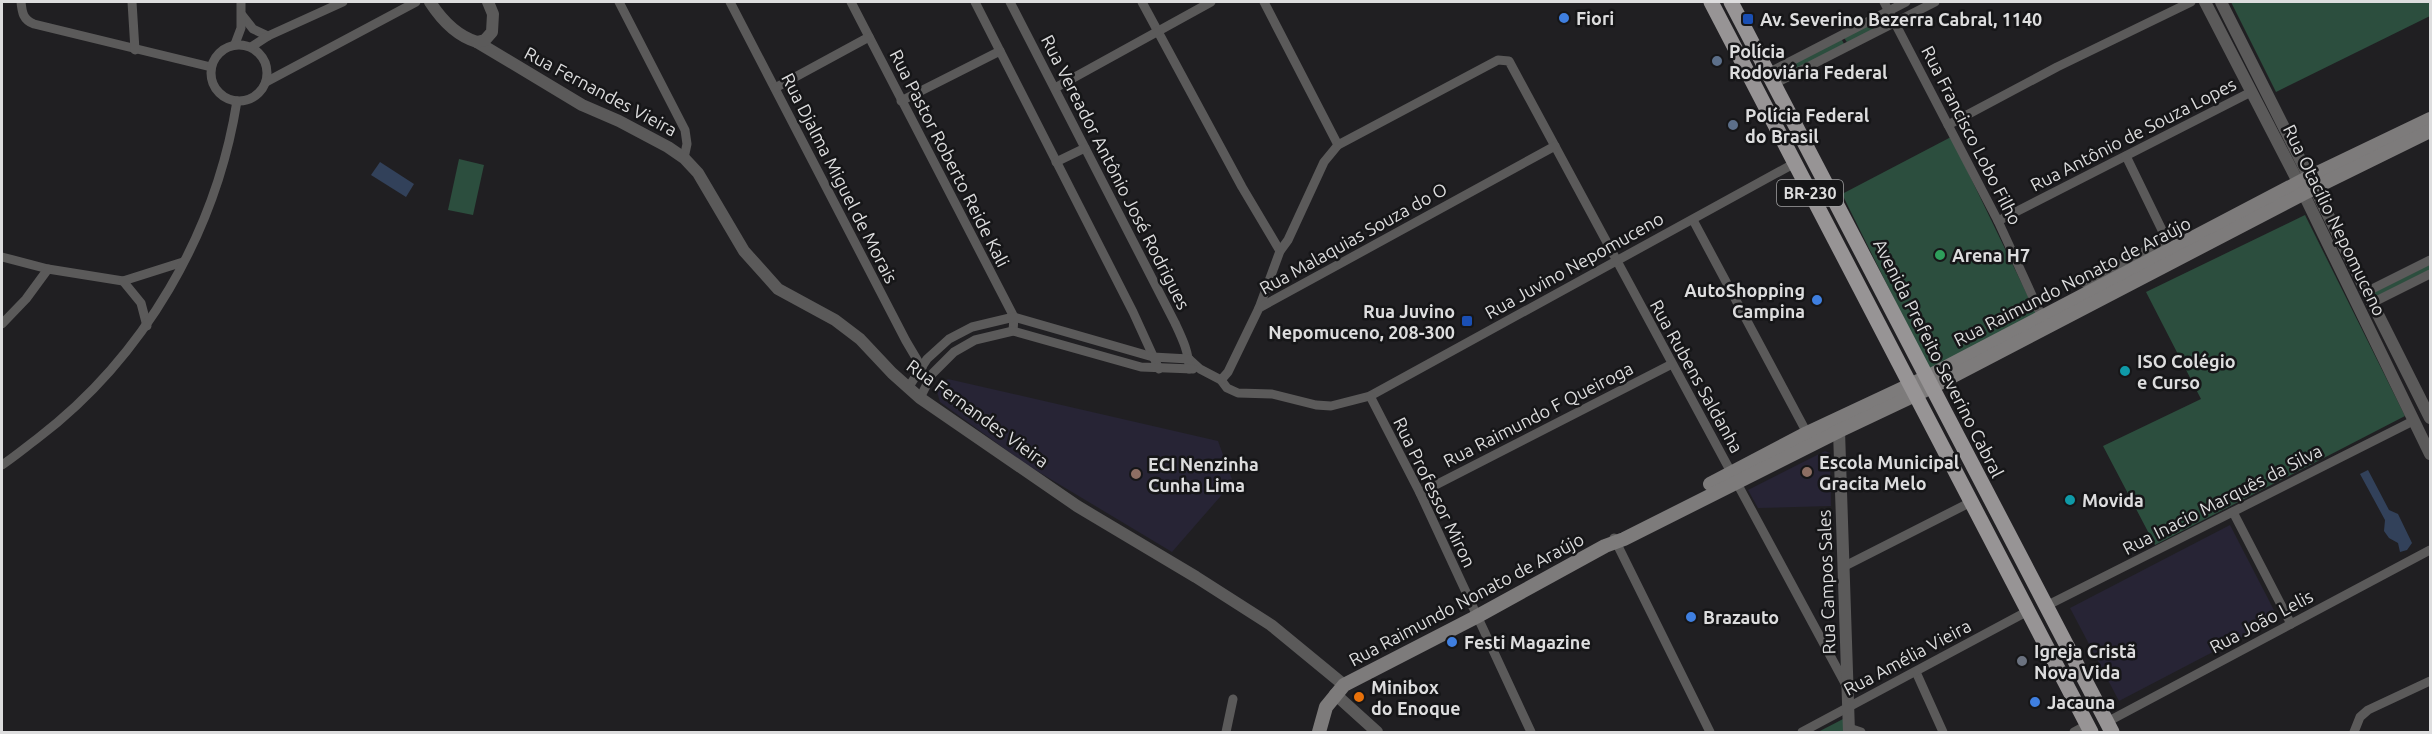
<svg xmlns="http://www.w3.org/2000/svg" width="2432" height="734" viewBox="0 0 2432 734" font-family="Ubuntu,sans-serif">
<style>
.education{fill:#272435}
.green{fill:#2c4e3e}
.water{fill:#32415a}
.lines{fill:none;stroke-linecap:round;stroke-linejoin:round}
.minor{stroke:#5b5a5a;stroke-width:9}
.tertiary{stroke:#5b5a5a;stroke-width:12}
.secondary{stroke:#7d7b7b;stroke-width:14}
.primary{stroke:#979495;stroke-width:15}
.shop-dot{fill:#3f7fe0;stroke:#161618;stroke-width:2}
.transit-dot{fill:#1a4fb4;stroke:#161618;stroke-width:2}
.service-dot{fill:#5c6f8a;stroke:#161618;stroke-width:2}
.leisure-dot{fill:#2e9e5b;stroke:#161618;stroke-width:2}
.culture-dot{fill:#0f9aa8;stroke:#161618;stroke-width:2}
.education-dot{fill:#8d6e63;stroke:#161618;stroke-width:2}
.worship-dot{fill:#6b7280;stroke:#161618;stroke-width:2}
.food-dot{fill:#e8710a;stroke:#161618;stroke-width:2}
.labels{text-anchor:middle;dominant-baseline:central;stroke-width:5;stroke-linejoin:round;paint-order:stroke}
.shield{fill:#161618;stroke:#a1a1a3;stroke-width:1.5}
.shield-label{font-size:16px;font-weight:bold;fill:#ddddde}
.poi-label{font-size:18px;font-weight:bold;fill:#ddddde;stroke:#161618;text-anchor:start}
.street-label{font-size:18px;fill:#ddddde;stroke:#161618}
</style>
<rect width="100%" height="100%" fill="#201f22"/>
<!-- education -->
<g class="education">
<polygon points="948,379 1218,441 1233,482 1172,552 1027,465 940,402 936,388"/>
<polygon points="1825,451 1830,453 1831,506 1758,508 1748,490"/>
<polygon points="2230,525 2278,618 2119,701 2070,608"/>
</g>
<!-- green -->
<g class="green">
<polygon points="2231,2 2430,2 2430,16 2276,92"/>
<polygon points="1889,13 1893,21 1848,44 1843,36"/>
<polygon points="1841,38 1845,46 1776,81 1771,73"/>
<polygon points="1951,137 2038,317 1930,371 1842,194"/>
<polygon points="459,159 484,165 473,215 448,210"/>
<polygon points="2305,215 2405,416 2155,545 2103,446 2201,399 2146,292"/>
<polygon points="2430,262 2430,271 2374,300 2370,293"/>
<polygon points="1845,718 1846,732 1818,732"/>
</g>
<!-- water -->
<g class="water">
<polygon points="380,162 414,184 406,197 371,175"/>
<polygon points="2368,470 2389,510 2398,514 2412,543 2407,550 2400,552 2398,543 2389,538 2384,531 2385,520 2360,474"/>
</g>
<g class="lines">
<!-- minor -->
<g class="minor">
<path d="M21 2C22 12 23 20 34 24L211 67"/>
<polyline points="132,2 135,50"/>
<polyline points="619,2 685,130 687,144 684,158"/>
<polyline points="730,2 906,341 922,368"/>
<polyline points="851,2 1014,317 1013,331"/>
<polyline points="975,2 1133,312 1159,369"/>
<path d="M1010 2 1175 323C1182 338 1189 352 1189 369"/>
<polyline points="1142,2 1242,187 1280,251"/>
<polyline points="1264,2 1338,145"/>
<polyline points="1884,2 1998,221 2042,317"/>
<polyline points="242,15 253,29 268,36"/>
<polyline points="235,44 241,28 241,2"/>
<circle cx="239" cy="73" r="28"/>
<polyline points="251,47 268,36 343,2"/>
<polyline points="1768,73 1906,2"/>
<polyline points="266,82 416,2"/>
<polyline points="1774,84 1935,2"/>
<polyline points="775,88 869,37"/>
<polyline points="1055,88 1211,2"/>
<polyline points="901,101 1000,51"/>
<polyline points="1948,125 2057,67 2191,2"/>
<polyline points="1056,162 1085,148"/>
<polyline points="1693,220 1807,433"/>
<polyline points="1998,221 2251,92"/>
<polyline points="2,257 48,269 123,281 183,262"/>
<polyline points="123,281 141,303 147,326"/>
<polyline points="2084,283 2164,241 2162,230 2126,156"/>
<polyline points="2366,292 2430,260"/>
<polyline points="2372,303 2430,274"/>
<polyline points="1259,308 1280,251 1288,240 1324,162 1338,145 1498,60 1509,61 1846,685"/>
<polyline points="2,324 26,299 48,269"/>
<polyline points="1189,359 1200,369 1221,380 1227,388 1238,393 1272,394 1316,405 1331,406 1370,396 1795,163"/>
<polyline points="1221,380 1228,372 1259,308 1555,146"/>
<polyline points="908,388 927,359 949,339 972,327 1014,317 1153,357 1189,359"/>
<polyline points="1370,396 1420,493 1531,732"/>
<polyline points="920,398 932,374 954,352 975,340 1013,331 1141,367 1193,369"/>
<path d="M2 465C14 457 26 447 38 438 144 357 216 233 237 101"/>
<polyline points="1420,493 1672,364"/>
<polyline points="2233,512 2291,624"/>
<polyline points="1614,538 1710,732"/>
<polyline points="1843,567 1971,502"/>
<polyline points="2046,606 2413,421"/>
<polyline points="1916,672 1943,732"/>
<polyline points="2107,722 2430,550"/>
<polyline points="1849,728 1861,732"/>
<polyline points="1226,732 1233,699"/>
<polyline points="1802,732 2028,611"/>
<polyline points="2074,732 2087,725"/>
<polyline points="2354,732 2360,717 2368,710 2430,681"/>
</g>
<!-- tertiary -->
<g class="tertiary">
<path d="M430 2C441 19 457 36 477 42L582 105 619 121 668 147 684 158 698 173 744 251 778 289 835 320 860 339 892 373 920 398 1077 506 1196 577 1271 625 1344 685"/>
<polyline points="2205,2 2295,176 2430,454"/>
<polyline points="2221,2 2430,418"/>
<polyline points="477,42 485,40 492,32 493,14 488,2"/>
<polyline points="1839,431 1849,732"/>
<polyline points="1335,694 1377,732"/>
</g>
<!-- secondary -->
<g class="secondary">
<polyline points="1710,484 1807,433 1933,374 2309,177 2430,119"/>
<polyline points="1319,732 1326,707 1344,685 1476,617 1605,546 1624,539 1839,431 1932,387 2314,188 2430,131"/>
</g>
<!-- primary -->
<g class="primary">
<polyline points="1711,2 2091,732"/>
<polyline points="1731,2 2112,732"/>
</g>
</g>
<!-- markers -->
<g class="shop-dot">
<circle cx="1564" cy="18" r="6"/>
<circle cx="1817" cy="300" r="6"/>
<circle cx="1691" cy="617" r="6"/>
<circle cx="1452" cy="642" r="6"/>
<circle cx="2035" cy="702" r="6"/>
</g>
<g class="transit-dot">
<rect x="1742" y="13" width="12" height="12" rx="3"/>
<rect x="1461" y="315" width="12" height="12" rx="3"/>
</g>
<g class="service-dot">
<circle cx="1717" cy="61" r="6"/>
<circle cx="1733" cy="125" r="6"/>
</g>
<circle class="leisure-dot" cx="1940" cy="255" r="6"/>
<g class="culture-dot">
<circle cx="2125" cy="371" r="6"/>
<circle cx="2070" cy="500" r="6"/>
</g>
<g class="education-dot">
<circle cx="1807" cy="472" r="6"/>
<circle cx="1136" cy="474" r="6"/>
</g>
<circle class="worship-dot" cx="2022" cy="661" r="6"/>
<circle class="food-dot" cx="1359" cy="697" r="6"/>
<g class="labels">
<!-- shield labels -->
<rect class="shield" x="1777" y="180" width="66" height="26" rx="4.5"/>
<g class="shield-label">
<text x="1810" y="193">BR-230</text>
</g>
<!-- poi labels -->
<g class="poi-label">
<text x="1576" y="18">Fiori</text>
<text x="1760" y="19">Av. Severino Bezerra Cabral, 1140</text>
<text x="1729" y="51">Polícia<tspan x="1729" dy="21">Rodoviária Federal</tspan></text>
<text x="1745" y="115">Polícia Federal<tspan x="1745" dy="21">do Brasil</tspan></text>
<text x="1952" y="255">Arena H7</text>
<text x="1805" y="290" text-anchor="end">AutoShopping<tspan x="1805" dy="21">Campina</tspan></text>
<text x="1455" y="311" text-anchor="end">Rua Juvino<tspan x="1455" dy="21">Nepomuceno, 208-300</tspan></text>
<text x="2137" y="361">ISO Colégio<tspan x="2137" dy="21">e Curso</tspan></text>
<text x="1819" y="462">Escola Municipal<tspan x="1819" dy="21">Gracita Melo</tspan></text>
<text x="1148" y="464">ECI Nenzinha<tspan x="1148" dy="21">Cunha Lima</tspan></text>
<text x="2082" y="500">Movida</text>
<text x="1703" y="617">Brazauto</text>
<text x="1464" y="642">Festi Magazine</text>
<text x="2034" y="651">Igreja Cristã<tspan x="2034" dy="21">Nova Vida</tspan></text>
<text x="1371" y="687">Minibox<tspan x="1371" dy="21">do Enoque</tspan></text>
<text x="2047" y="702">Jacauna</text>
</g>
<!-- street labels -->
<g class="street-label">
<text transform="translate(601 91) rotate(28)">Rua Fernandes Vieira</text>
<text transform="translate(2133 134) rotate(-27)">Rua Antônio de Souza Lopes</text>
<text transform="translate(1972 135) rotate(63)">Rua Francisco Lobo Filho</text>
<text transform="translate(950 158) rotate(63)">Rua Pastor Roberto Reide Kali</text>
<text transform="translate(1116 172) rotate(63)">Rua Vereador Antônio José Rodrigues</text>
<text transform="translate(840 178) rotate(63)">Rua Djalma Miguel de Morais</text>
<text transform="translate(2335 220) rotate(64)">Rua Otacílio Nepomuceno</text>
<text transform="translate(1353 238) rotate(-29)">Rua Malaquias Souza do O</text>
<text transform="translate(1574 265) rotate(-29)">Rua Juvino Nepomuceno</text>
<text transform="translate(2072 281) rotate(-27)">Rua Raimundo Nonato de Araújo</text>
<text transform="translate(1939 358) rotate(63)">Avenida Prefeito Severino Cabral</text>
<text transform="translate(1697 376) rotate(61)">Rua Rubens Saldanha</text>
<text transform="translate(978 413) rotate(36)">Rua Fernandes Vieira</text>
<text transform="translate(1538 414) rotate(-27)">Rua Raimundo F Queiroga</text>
<text transform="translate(1435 492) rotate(64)">Rua Professor Miron</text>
<text transform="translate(2222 499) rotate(-27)">Rua Inacio Marquês da Silva</text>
<text transform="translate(1826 582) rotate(-92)">Rua Campos Sales</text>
<text transform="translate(1466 599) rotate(-28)">Rua Raimundo Nonato de Araújo</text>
<text transform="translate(2261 621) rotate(-28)">Rua João Lelis</text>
<text transform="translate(1907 657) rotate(-28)">Rua Amélia Vieira</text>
</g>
</g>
<!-- border -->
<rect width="2432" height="734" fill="none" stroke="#ddddde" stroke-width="6"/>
</svg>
